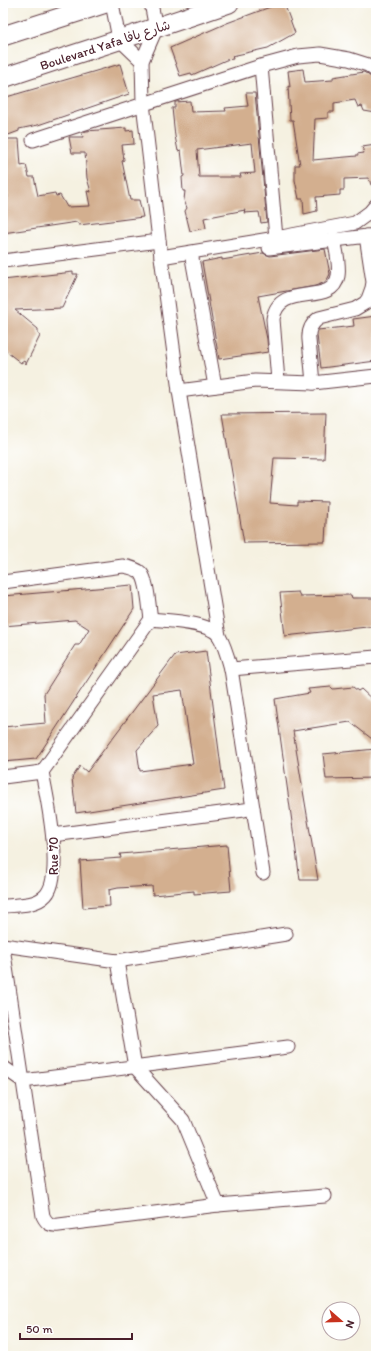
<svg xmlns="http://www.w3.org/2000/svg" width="379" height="1359" viewBox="0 0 379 1359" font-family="Itim,'Playpen Sans Arabic',sans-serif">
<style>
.building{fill:#d3af8f;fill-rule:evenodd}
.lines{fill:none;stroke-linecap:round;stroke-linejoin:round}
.street-casing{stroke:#643e46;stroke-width:15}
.secondary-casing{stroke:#643e46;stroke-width:21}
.street{stroke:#fff;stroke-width:13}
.secondary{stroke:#fff;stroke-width:19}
.labels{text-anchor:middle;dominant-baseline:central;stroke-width:3;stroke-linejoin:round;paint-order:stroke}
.street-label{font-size:13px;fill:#4a1f2b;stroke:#fff}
</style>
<rect width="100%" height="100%" fill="#fff"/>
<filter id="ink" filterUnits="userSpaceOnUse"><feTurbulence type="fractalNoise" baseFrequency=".025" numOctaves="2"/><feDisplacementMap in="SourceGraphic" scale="8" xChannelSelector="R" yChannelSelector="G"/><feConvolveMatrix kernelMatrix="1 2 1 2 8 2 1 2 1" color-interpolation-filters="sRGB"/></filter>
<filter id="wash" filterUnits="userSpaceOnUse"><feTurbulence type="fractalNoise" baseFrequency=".012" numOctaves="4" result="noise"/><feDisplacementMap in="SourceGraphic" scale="16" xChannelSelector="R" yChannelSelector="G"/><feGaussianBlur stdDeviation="0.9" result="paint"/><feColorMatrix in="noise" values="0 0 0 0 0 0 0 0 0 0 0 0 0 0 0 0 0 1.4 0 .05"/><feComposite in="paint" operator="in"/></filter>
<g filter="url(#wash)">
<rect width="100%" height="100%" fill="#f5f1e1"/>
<g id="blocks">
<!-- building -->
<g class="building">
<polygon points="281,3 284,3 295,33 268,48 232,56 233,59 226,60 192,75 191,73 180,76 170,48 227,23"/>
<polygon points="120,64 129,94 38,125 19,129 19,131 3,137 3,98"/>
<polygon points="303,69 305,82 333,80 333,77 364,72 371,77 376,79 376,113 364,111 362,106 358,107 355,100 334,103 334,112 328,112 328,118 315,119 313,160 357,156 357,154 364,153 362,147 376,145 376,185 371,185 369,178 344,179 344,190 340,190 340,195 316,197 317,211 304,214 303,199 299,199 295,180 295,165 300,165 293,120 290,120 288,86 290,87 288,71"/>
<path d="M246 93H255L267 222 261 223 259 212 244 213 245 210 204 218 206 228 190 231 185 211 187 208 184 200 185 191H183L182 177 184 176 181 150 178 151 175 136 172 108H175V102L190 101 191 112 226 111 225 108 248 106ZM252 143 255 173 240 174 241 177H199L197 150Z"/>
<polygon points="126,128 126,131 133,130 134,144 122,145 124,160 122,161 130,200 139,200 143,217 79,225 77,222 3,233 3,198 8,197 3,175 3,139 19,139 21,166 26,165 29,177 34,177 38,196 55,193 56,196 60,195 67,207 90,206 87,191 91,192 87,178 85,153 72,153 69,137 83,137 82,133 86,131"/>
<polygon points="325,249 330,274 327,280 323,283 315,286 258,296 267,339 268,352 219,359 202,262 222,258 222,260 263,253 270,256"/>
<polygon points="73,272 73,274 78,274 62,308 15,310 38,329 38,333 40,336 26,364 24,361 21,363 3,349 3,280"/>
<polygon points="376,316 376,361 321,368 317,335 318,330 354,326 353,319"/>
<polygon points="326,413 324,459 274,458 270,503 297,505 297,501 327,502 325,542 244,543 222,414"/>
<polygon points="132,585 134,609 36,759 3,762 3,727 46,723 44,694 75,645 79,645 89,629 75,620 3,626 3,596"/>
<polygon points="298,592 300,596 351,595 352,598 376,598 376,626 285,636 280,593"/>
<path d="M206 651 224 790 76 813 72 778 80 766 87 772 175 655ZM182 690 193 764 140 771 137 750 158 726 153 694Z"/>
<polygon points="331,687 333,689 353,687 358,691 361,689 376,703 376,742 350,722 293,731 318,880 300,880 275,699 310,693 308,689"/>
<polygon points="376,749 376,778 326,779 323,754"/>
<polygon points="227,845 231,891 194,894 194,891 153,895 152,886 118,888 109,890 110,906 83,908 80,861 121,858 120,854"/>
</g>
</g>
</g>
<g filter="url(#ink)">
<use href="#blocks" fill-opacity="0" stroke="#643e46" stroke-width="1"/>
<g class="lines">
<!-- street casing -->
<g class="street-casing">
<g id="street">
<polyline points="112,3 119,39 142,61"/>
<polyline points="151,3 156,29 142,61 143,103 161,257 179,391 219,636"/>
<polyline points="261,66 276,238"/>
<polyline points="33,140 261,66 298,56 320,54 349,59 368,65 376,71"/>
<polyline points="269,248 376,235"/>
<polyline points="161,257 276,238 355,223 370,212 376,205"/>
<polyline points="192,258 215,386"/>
<polyline points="3,261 159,241"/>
<path d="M278 381 273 319C279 280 332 308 338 276 340 264 336 250 334 239"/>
<path d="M313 383 309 340C308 330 311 324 319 318L355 309 365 303 368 299 372 288 373 282 366 236"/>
<polyline points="179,391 255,381 313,383 376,376"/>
<path d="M3 582 123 566C129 567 136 568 141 573 148 581 149 608 151 619"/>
<polyline points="231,669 376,657"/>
<path d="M42 772 151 619C168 621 210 622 219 636 225 646 228 658 231 669L253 808 244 810 53 835"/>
<polyline points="3,777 42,772"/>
<polyline points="253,808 263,873"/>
<path d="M3 906C17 905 36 906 46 895 64 875 47 797 42 772"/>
<polyline points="3,945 117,961 286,934"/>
<path d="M3 947 43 1216C47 1224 51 1226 59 1225L218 1205 325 1196"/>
<polyline points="117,961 135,1067 183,1120 218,1205"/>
<polyline points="3,1067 23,1081 288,1047"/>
</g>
</g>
<!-- secondary casing -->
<g class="secondary-casing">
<g id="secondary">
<polyline points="3,36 106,3"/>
<path d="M3 78C78 53 154 29 229 3"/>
</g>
</g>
<!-- street -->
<use href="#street" class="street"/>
<!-- secondary -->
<use href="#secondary" class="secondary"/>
</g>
</g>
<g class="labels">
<!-- street labels -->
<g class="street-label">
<text transform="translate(105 45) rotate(-18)">Boulevard Yafa شارع يافا</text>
<text transform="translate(53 856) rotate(-90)">Rue 70</text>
</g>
</g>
<!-- margin -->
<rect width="379" height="1359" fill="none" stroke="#fff" stroke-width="16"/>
<!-- north arrow -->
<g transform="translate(341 1321) rotate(110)"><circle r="19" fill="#ffffff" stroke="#b7a5aa"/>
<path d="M0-3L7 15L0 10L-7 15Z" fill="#c8321e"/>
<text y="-6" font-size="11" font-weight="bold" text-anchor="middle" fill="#4a1f2b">N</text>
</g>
<!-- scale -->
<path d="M20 1333v6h112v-6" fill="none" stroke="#4a1f2b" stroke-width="2"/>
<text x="26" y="1333" font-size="12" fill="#4a1f2b" stroke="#ffffff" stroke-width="3" paint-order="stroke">50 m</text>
</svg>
